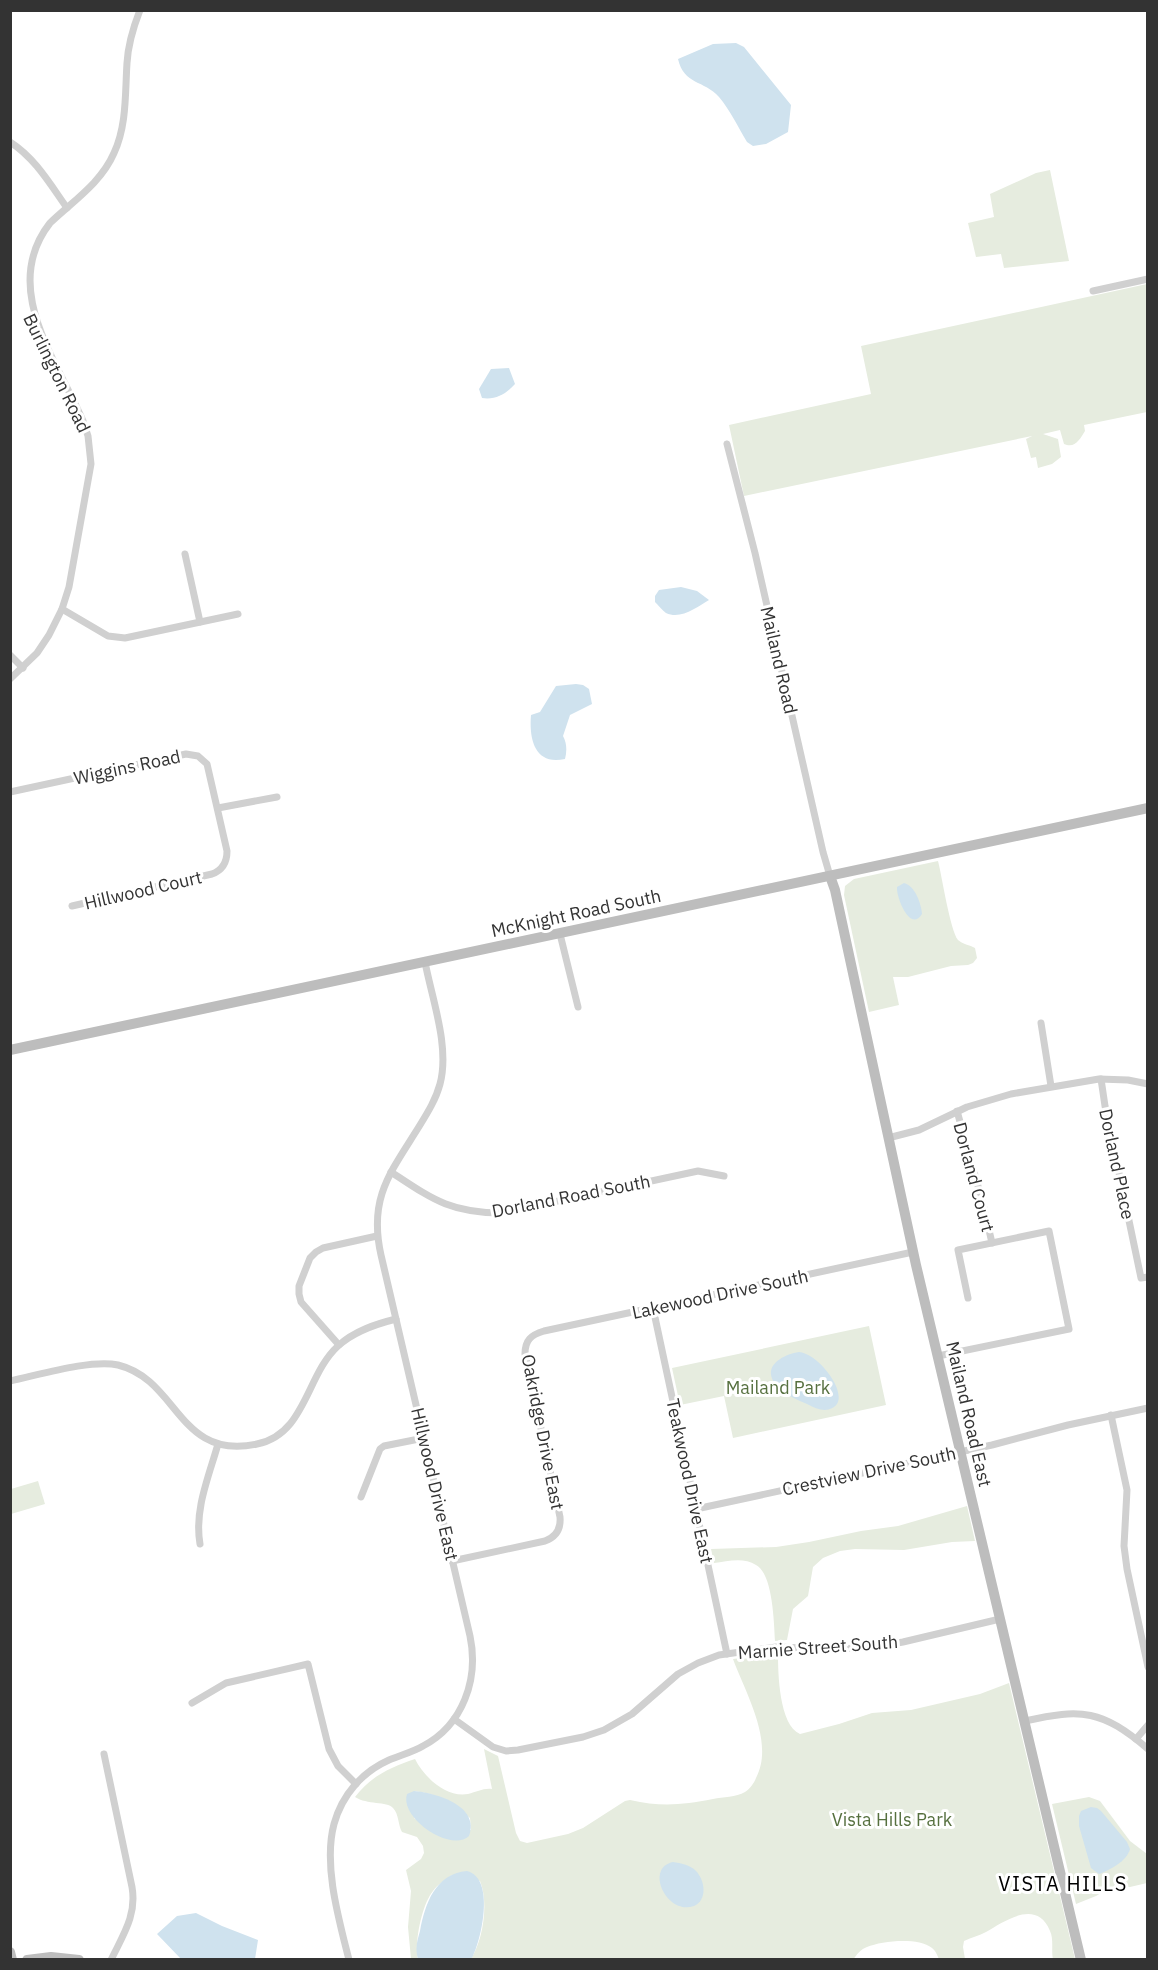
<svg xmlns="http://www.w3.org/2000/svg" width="1158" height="1970" viewBox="0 0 1158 1970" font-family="'IBM Plex Sans',sans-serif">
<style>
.green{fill:#e6ecdf;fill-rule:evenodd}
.water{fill:#cfe2ee}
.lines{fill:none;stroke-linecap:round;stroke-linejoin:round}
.street{stroke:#d0d0d0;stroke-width:7}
.secondary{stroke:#bdbdbd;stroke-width:10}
.labels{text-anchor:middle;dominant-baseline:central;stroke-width:6;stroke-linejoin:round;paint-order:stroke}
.street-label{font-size:18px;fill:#333;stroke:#fff}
.park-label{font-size:18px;fill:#56703f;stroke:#fff}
.neighbourhood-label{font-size:20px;letter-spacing:1.5px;fill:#000;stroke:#fff}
</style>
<rect width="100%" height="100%" fill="#fff"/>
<!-- green -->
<g class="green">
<polygon points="1050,170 1069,261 1004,268 1001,254 976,257 968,223 994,217 990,194 1036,173"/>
<path d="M1147 284V412L1084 425 1085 431C1080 439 1075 449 1064 444L1060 430 1043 434 1058 439 1061 457 1052 464 1038 468 1036 457 1031 458 1026 439 1032 436 744 496 729 425 871 394 861 346Z"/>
<path d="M938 861C942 876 950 930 958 940 962 944 970 945 975 948L977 958 973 963 968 965 951 966 908 977H893L899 1005 869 1012 844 895 845 886 854 879Z"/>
<polygon points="869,1326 886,1405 733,1438 724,1396 680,1405 672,1368"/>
<polygon points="38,1481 45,1504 11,1514 11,1489"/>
<path d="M967 1506 975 1541 952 1542 904 1550 855 1549 840 1551 823 1558 813 1567 808 1596 793 1609 787 1640 775 1641C774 1623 773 1574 756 1565 744 1557 728 1561 714 1563L711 1549 776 1547 809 1542 861 1531 898 1526Z"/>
<path d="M778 1654C778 1673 779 1725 800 1734L839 1724 872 1713 911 1710 980 1694 1009 1683 1075 1959H1053C1051 1951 1054 1939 1050 1931 1037 1899 1006 1920 986 1932 979 1936 972 1937 964 1941L963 1947 965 1959H939C937 1955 936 1951 932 1948 918 1937 882 1941 867 1947 861 1949 857 1954 853 1960L471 1959C483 1940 489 1903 480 1881L452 1875C445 1880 438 1884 433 1891 422 1904 414 1943 418 1959H411L408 1927 411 1891 406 1870 421 1859 424 1853 423 1846 417 1837 402 1832C398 1825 399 1814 393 1808 387 1801 367 1805 355 1797 371 1776 391 1767 415 1759 424 1777 446 1798 468 1794 477 1792 483 1788 492 1789L484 1749 498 1756 516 1833 520 1841 527 1843 568 1834 583 1828 625 1801 630 1800C661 1807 682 1805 713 1799 723 1797 736 1797 745 1792 750 1789 754 1783 756 1778 775 1742 745 1692 733 1659ZM414 1791C437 1793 453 1804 470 1818L471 1830 439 1836 414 1818Z"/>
<polygon points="1089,1797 1100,1801 1130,1841 1147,1854 1147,1883 1130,1887 1111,1887 1096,1896 1076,1904 1052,1804"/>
</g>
<!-- water -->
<g class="water">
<path d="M736 43 744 47 791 105 788 132 766 144 753 146 747 142C738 127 730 110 719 97 704 80 684 85 678 59L713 44Z"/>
<path d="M509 368 515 384C506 394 496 400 482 398L479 389 491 369Z"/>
<path d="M681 587 697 591 709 600C697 607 681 620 666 613 662 610 658 605 655 602V596L659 590Z"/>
<path d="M576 684 583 685 589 689 592 704 570 715 563 736C567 743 567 751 565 759 534 766 529 738 531 715L540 712 556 686Z"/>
<path d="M904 883C915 886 921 903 922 914 910 933 896 897 897 887Z"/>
<path d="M799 1352C822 1354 859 1407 825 1410 819 1410 813 1407 807 1404 798 1400 787 1396 779 1388 759 1369 780 1355 799 1352Z"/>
<path d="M414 1791C437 1793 480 1806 469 1836 451 1853 399 1818 407 1794Z"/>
<path d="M1091 1807 1097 1808 1101 1811 1127 1842 1130 1849C1127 1861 1110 1870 1099 1874L1091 1868 1079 1826V1816L1081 1811Z"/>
<path d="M673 1862C681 1863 689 1865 695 1870 705 1879 708 1900 694 1906 667 1916 644 1868 673 1862Z"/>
<path d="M467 1871C495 1878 482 1937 473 1956L471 1959H418C415 1949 417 1941 420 1931 425 1904 435 1874 467 1871Z"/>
<polygon points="196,1913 222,1926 258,1940 255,1959 181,1959 157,1934 177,1916"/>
</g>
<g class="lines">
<!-- street -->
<g class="street">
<path d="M10 142C35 158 50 184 67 208"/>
<polyline points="1093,291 1148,279"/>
<polyline points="727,444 755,553 823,852 830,876"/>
<polyline points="185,554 200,622"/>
<polyline points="62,609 108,636 125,638 238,614"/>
<polyline points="10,655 23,668"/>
<path d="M10 679 37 653 49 635 62 609 69 587 91 464 88 436 83 421C56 359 0 287 50 223 73 201 101 183 114 153 127 125 125 93 127 63 128 45 133 28 140 10"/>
<path d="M10 792 186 754 198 756 207 764 227 851C227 862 223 870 212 874L72 906"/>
<polyline points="218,808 277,797"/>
<polyline points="560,934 578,1007"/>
<polyline points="1041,1023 1051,1086"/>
<polyline points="1101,1079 1105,1106 1141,1278 1148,1277"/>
<polyline points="957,1111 983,1204 992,1243"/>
<polyline points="888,1138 919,1130 967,1107 1011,1094 1099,1079 1128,1080 1148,1084"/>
<path d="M391 1172C432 1199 450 1213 502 1213L698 1171 724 1176"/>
<polyline points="653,1308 727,1654"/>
<polyline points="339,1345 301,1302 299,1294 299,1286 310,1258 316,1252 323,1248 377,1236"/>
<polyline points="938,1356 1069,1329 1049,1231 958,1250 968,1298"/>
<path d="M10 1381C39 1375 91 1359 118 1365 179 1380 178 1461 257 1444 306 1434 306 1375 338 1346 354 1331 376 1324 396 1319"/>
<polyline points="1111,1415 1127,1490 1124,1546 1127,1569 1148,1667"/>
<polyline points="361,1497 380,1449 384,1446 424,1438"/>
<polyline points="696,1509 992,1445 1068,1425 1148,1408"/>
<path d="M200 1544C194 1510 209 1476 218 1444"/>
<path d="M452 1561 545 1541C556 1537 561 1529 560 1517L525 1354C525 1340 531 1335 544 1331L913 1252"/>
<polyline points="192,1703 226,1683 308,1664 329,1749 338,1766 356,1784"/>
<polyline points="454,1719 493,1747 506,1751 518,1750 583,1737 604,1730 632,1714 678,1674 698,1663 719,1655 776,1647 837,1649 875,1647 903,1642 1000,1619"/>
<path d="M1025 1721C1082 1708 1102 1710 1148 1749"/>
<polyline points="1136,1739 1148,1725"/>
<path d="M104 1754 132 1887C137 1915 123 1935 111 1960"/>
<path d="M349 1960C339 1920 323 1865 334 1824 342 1795 362 1772 389 1760 401 1755 413 1752 423 1746 463 1725 479 1679 470 1636L381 1255C368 1197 391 1172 420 1125 428 1112 436 1099 440 1084 450 1047 432 999 425 962"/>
</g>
<!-- secondary -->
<g class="secondary">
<polyline points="830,876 835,890 916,1265 1081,1960"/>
<polyline points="10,1050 1148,808"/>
<polyline points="10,1952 12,1960"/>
<polyline points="27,1960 51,1957 79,1960"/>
</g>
</g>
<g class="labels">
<!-- street labels -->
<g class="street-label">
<text transform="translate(57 373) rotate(64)">Burlington Road</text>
<text transform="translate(779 660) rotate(77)">Mailand Road</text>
<text transform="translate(127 767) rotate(-12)">Wiggins Road</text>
<text transform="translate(143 890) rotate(-13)">Hillwood Court</text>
<text transform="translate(576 913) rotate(-12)">McKnight Road South</text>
<text transform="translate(1117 1164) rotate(78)">Dorland Place</text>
<text transform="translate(974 1177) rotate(75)">Dorland Court</text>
<text transform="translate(571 1196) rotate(-11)">Dorland Road South</text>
<text transform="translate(720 1294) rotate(-12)">Lakewood Drive South</text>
<text transform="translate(969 1414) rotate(77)">Mailand Road East</text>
<text transform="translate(543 1432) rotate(79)">Oakridge Drive East</text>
<text transform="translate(869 1471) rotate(-12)">Crestview Drive South</text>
<text transform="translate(690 1481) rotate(78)">Teakwood Drive East</text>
<text transform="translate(435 1484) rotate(77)">Hillwood Drive East</text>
<text transform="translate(818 1647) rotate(-4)">Marnie Street South</text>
</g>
<!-- park labels -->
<g class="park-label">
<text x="778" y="1387">Mailand Park</text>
<text x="892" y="1819">Vista Hills Park</text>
</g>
<!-- neighbourhood labels -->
<g class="neighbourhood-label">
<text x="1063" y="1883">VISTA HILLS</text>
</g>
</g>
<!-- border -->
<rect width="1158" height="1970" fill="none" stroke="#333333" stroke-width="24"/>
</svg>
